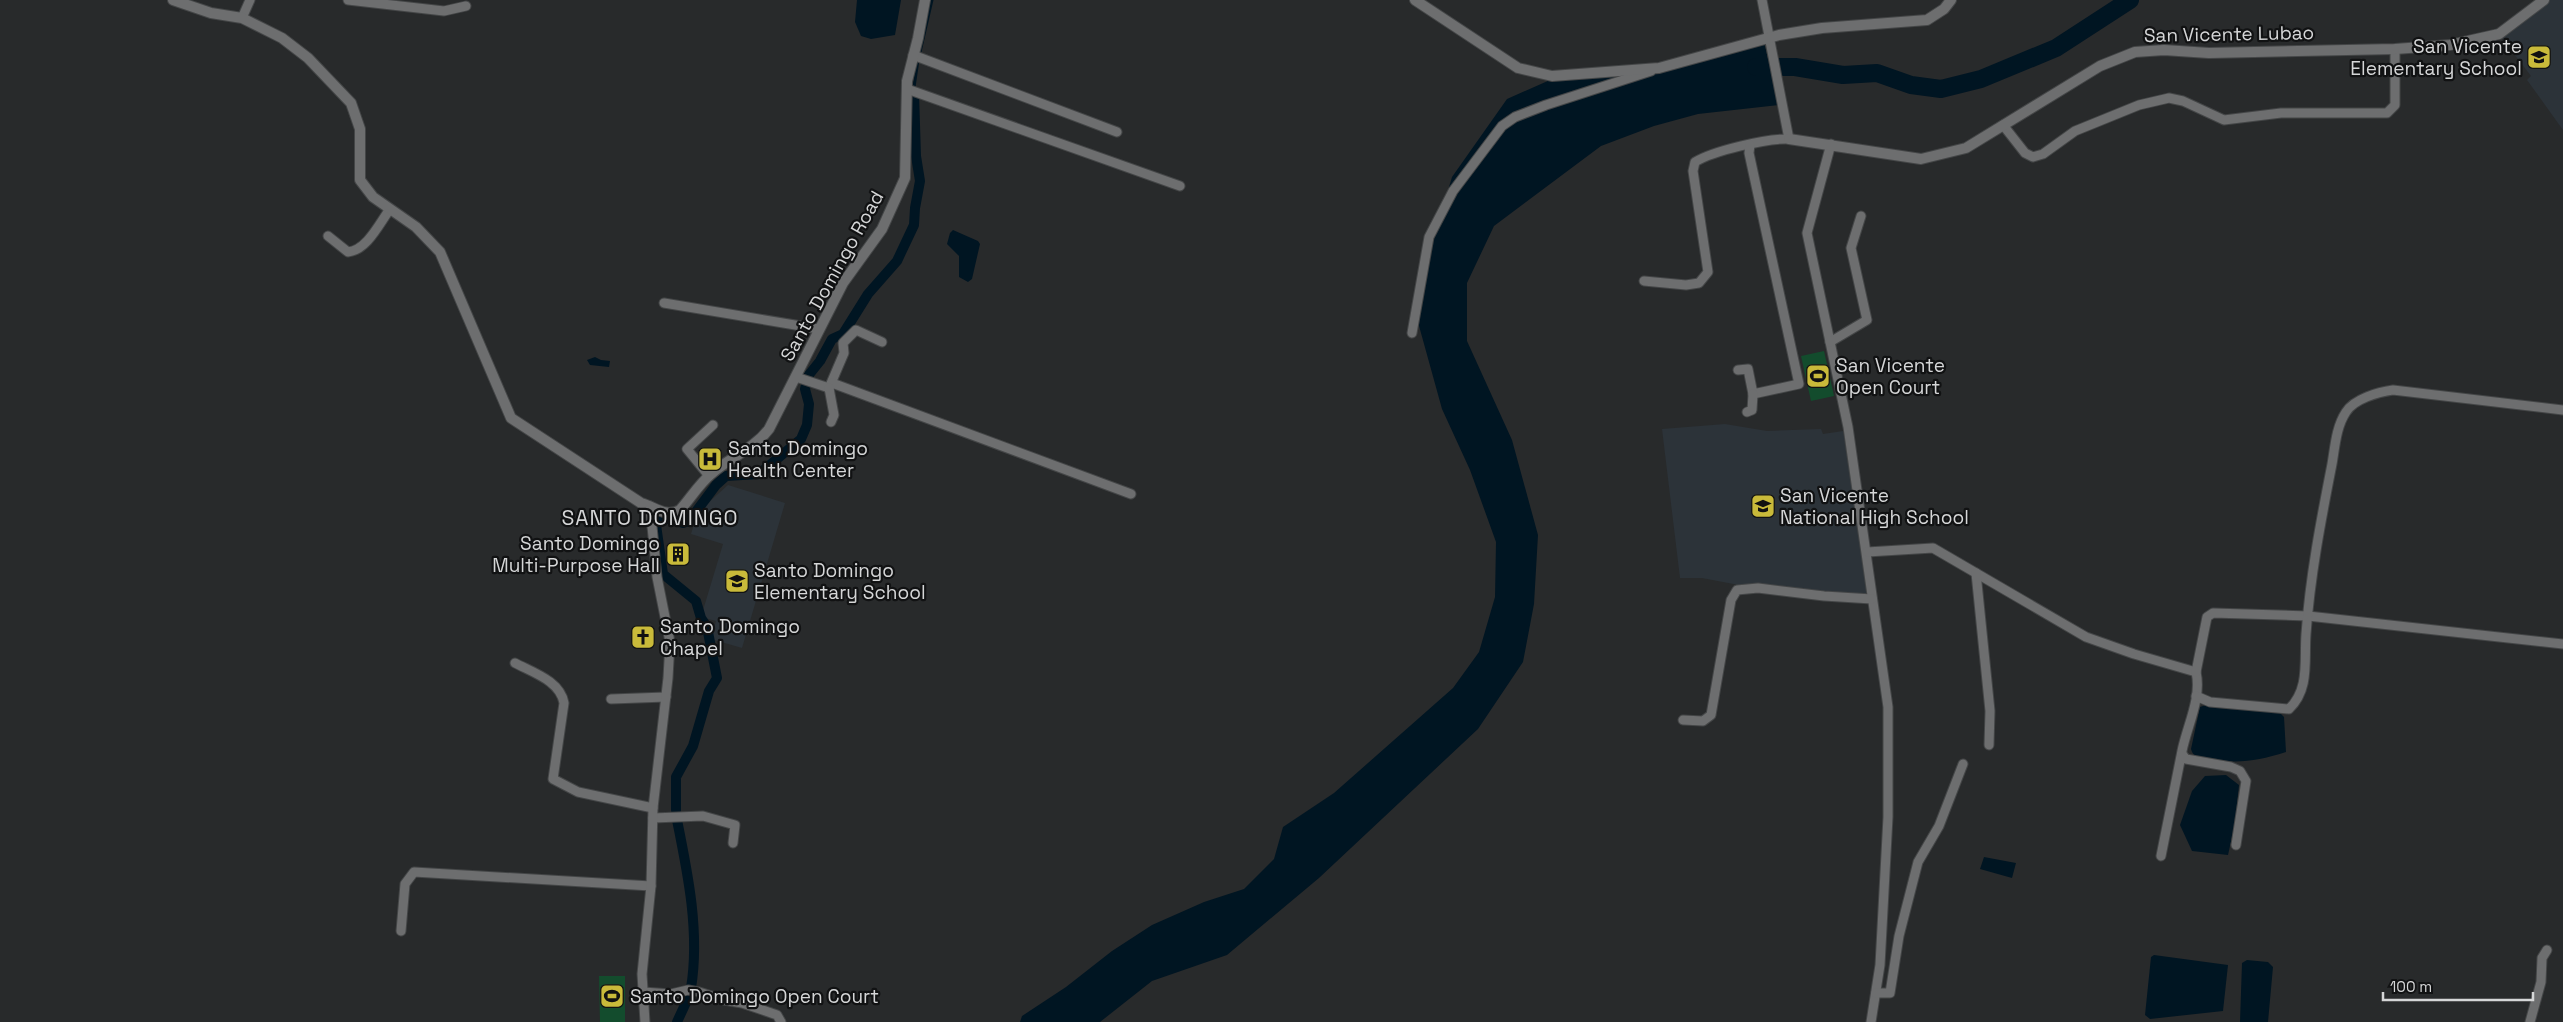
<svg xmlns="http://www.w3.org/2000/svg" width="2563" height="1022" viewBox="0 0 2563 1022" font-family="'Space Grotesk',sans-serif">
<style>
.built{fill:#2c3339}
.green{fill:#134c2d}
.water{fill:#001522}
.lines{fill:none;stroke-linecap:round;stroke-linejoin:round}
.stream{stroke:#001522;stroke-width:3}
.canal{stroke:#001522;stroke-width:10}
.river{stroke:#001522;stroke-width:18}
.minor-casing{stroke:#444647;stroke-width:11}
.tertiary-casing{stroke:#444647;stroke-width:12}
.minor{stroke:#6d6e6f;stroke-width:9}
.tertiary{stroke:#6d6e6f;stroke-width:10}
.labels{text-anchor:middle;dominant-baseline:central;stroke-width:4.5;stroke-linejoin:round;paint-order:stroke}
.street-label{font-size:19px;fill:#d5d6d7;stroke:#111213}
.poi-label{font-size:19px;fill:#d5d6d7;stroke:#111213;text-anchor:start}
.quarter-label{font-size:21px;letter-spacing:1px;fill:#d5d6d7;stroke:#111213}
</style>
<rect width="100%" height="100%" fill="#282a2b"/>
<!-- built -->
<g class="built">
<polygon points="2550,0 2563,0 2563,130 2527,80 2531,76 2501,37"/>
<polygon points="1725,424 1767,431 1821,429 1823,434 1843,431 1871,596 1744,586 1702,578 1680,578 1662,429"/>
<polygon points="728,485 785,503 742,648 711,639 716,621 701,617 723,544 691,534 698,512"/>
</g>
<!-- green -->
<g class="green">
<polygon points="1824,351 1834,396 1811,401 1801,356"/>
<polygon points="599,976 625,976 625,1022 600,1022"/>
</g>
<!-- water -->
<g class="water">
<polygon points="857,0 901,0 895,35 871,39 861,36 855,22"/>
<polygon points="1764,42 1779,105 1698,114 1654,126 1601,146 1494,226 1467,283 1467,341 1512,440 1538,535 1534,604 1523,662 1478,729 1319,878 1227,955 1152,981 1100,1022 1020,1022 1022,1016 1066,987 1112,951 1152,925 1204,902 1244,889 1274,859 1283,827 1334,793 1453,688 1479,652 1495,597 1496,542 1470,470 1442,409 1416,315 1427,261 1452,177 1507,99 1550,80 1602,75"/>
<polygon points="953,230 978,241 980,244 972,279 968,282 959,277 959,256 947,244 950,233"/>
<polygon points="595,357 601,360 610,361 609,367 590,365 587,360"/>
<path d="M2209 704 2280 713 2284 717 2286 752C2257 761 2239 764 2209 759 2201 758 2193 758 2191 749L2200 707Z"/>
<polygon points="2226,775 2239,785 2235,823 2228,855 2192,851 2180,825 2192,791 2205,776"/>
<polygon points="1984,857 2016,863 2012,878 1980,869"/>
<polygon points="2154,955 2228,965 2223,1011 2150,1019 2145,1015 2151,957"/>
<polygon points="2247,960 2268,962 2273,967 2268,1022 2240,1022 2242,963"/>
</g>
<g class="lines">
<!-- stream -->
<g class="stream">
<polyline points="920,52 932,0"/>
<polyline points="914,87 918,60"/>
</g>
<!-- canal -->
<g class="canal">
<polyline points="676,810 676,777 693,746 709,691 717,678 707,627 701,618 696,601 663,574 656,525 662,517 683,523 689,521 716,485 726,476 759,474 801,439 807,425 809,404 805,389 808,376 820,361 832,339 843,334 868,294 897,261 914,225 915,208 920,181 916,156 914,94"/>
<path d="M677 820C688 874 700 933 691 988"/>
<polyline points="677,1022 689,996"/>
</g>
<!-- river -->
<polyline class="river" points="1756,67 1795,67 1843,75 1877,73 1911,85 1941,89 1981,79 2056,48 2130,0"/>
<!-- minor casing -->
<g class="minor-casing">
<g id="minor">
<polyline points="348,0 444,11 466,6"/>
<polyline points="242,18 250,0"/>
<polyline points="913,55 1117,132"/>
<polyline points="907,89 1180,186"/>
<polyline points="2003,125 2025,153 2033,157 2043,154 2075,131 2139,105 2169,98 2183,101 2224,120 2281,113 2387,113 2395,105 2395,49"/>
<polyline points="1831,144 1807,233 1848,427 1888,707 1888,817 1880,965 1871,1022"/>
<path d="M328 236 348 252C367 250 379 224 390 209"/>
<path d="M1644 281 1686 285 1699 283 1708 272 1693 171 1695 162C1713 151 1767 138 1789 139L1762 0"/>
<polyline points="664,303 819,329"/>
<polyline points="1412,333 1429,237 1453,191 1502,126 1515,117 1546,105 1651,71"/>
<polyline points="1830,342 1867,320 1851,248 1861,216"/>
<polyline points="1738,370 1748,369 1753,394 1799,384 1749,153 1750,145"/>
<polyline points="796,377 829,388 844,353 843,343 856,330 882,342"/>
<polyline points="832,383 1131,494"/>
<polyline points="829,388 834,415 831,422"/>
<polyline points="1747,412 1752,410 1753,394"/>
<polyline points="709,476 687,449 713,425"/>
<path d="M1867 552 1933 548 2086 637 2134 654 2196 672C2202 698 2187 726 2182 751 2175 786 2168 821 2161 856"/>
<polyline points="1976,573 1990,711 1989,745"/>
<path d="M515 663C534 673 560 681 564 703L553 779 578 792 653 808"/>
<polyline points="2196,672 2207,617 2213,613 2308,616 2563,644"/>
<path d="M2196 696 2210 702 2289 709C2310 689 2304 661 2306 634 2310 577 2321 520 2332 464 2335 447 2336 427 2346 412 2354 399 2378 392 2393 390L2563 410"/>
<polyline points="611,699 666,697"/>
<polyline points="1683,720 1703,721 1711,715 1731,600 1737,590 1758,588 1824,596 1872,599"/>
<polyline points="2182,754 2186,759 2231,767 2240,771 2246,781 2236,845"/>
<polyline points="653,818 703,816 735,825 733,843"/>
<polyline points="401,931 405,884 414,872 651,886"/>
<polyline points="643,992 671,994 688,990 699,992 724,1000 742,1003 777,1015 781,1022"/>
<polyline points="1876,993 1890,993 1899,936 1918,862 1939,826 1963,764"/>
<polyline points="645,1022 642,974 651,886 653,808 668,678 670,642 657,577 650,506"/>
<polyline points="2530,1022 2541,982 2542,958 2547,950"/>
</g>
</g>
<!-- tertiary casing -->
<g class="tertiary-casing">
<g id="tertiary">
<path d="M173 0 211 13 242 18 282 38 308 58 351 103 360 129V180L373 197 416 227 440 252 511 418 641 503C655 507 666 518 680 510 690 499 699 484 711 474 729 458 754 449 769 429L843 283 882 229 905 178 907 81 918 38 925 0"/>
<polyline points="1415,0 1518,68 1552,76 1659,68 1779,35 1822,28 1927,20 1944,9 1951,0"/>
<polyline points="1789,139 1921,159 1966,148 2100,66 2135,52 2164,50 2209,53 2395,49 2450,45 2499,34 2544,0"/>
</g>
</g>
<!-- minor -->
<use href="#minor" class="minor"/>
<!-- tertiary -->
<use href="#tertiary" class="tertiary"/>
</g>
<!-- icons -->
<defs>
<g id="school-square" transform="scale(1.25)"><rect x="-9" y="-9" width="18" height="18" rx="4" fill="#c9ba3a" stroke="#111213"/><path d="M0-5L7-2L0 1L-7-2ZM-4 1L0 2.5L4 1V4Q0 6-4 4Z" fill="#111"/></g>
<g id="stadium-square" transform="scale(1.25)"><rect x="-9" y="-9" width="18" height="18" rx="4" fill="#c9ba3a" stroke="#111213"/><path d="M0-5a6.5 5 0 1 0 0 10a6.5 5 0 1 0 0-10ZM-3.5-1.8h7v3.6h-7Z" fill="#111"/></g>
<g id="hospital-square" transform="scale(1.25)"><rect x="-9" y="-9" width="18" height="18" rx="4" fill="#c9ba3a" stroke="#111213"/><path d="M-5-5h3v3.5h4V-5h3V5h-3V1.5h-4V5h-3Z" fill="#111"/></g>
<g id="building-square" transform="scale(1.25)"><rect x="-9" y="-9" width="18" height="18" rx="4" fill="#c9ba3a" stroke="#111213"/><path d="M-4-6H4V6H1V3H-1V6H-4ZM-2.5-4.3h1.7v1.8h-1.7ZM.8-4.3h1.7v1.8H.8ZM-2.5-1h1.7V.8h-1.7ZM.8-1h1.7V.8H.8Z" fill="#111"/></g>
<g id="church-square" transform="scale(1.25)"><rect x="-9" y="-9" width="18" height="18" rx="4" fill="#c9ba3a" stroke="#111213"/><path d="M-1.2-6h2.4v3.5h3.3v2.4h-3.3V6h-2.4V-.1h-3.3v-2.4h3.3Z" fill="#111"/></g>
</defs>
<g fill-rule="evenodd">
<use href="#school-square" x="2539" y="57"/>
<use href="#stadium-square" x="1818" y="376"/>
<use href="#hospital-square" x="710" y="459"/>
<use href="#school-square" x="1763" y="506"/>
<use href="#building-square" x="678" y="554"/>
<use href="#school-square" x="737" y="581"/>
<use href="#church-square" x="643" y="637"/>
<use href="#stadium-square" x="612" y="996"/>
</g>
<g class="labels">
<!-- street labels -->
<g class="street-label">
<text transform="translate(2229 34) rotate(-1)">San Vicente Lubao</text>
<text transform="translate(832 276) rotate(-61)">Santo Domingo Road</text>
</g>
<!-- poi labels -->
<g class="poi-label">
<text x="2522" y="46" text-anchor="end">San Vicente<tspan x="2522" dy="22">Elementary School</tspan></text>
<text x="1836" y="365">San Vicente<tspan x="1836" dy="22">Open Court</tspan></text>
<text x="728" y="448">Santo Domingo<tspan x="728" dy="22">Health Center</tspan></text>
<text x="1780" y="495">San Vicente<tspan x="1780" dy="22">National High School</tspan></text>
<text x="660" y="543" text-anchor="end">Santo Domingo<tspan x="660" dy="22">Multi-Purpose Hall</tspan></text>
<text x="754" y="570">Santo Domingo<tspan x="754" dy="22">Elementary School</tspan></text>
<text x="660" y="626">Santo Domingo<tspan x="660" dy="22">Chapel</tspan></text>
<text x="630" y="996">Santo Domingo Open Court</text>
</g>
<!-- quarter labels -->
<g class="quarter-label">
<text x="650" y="517">SANTO DOMINGO</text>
</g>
</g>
<!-- scale -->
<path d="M2383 992v8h150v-8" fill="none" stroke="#d5d6d7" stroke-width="2.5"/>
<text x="2390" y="992" font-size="15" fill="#d5d6d7" stroke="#111213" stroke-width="4" paint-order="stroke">100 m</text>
</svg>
